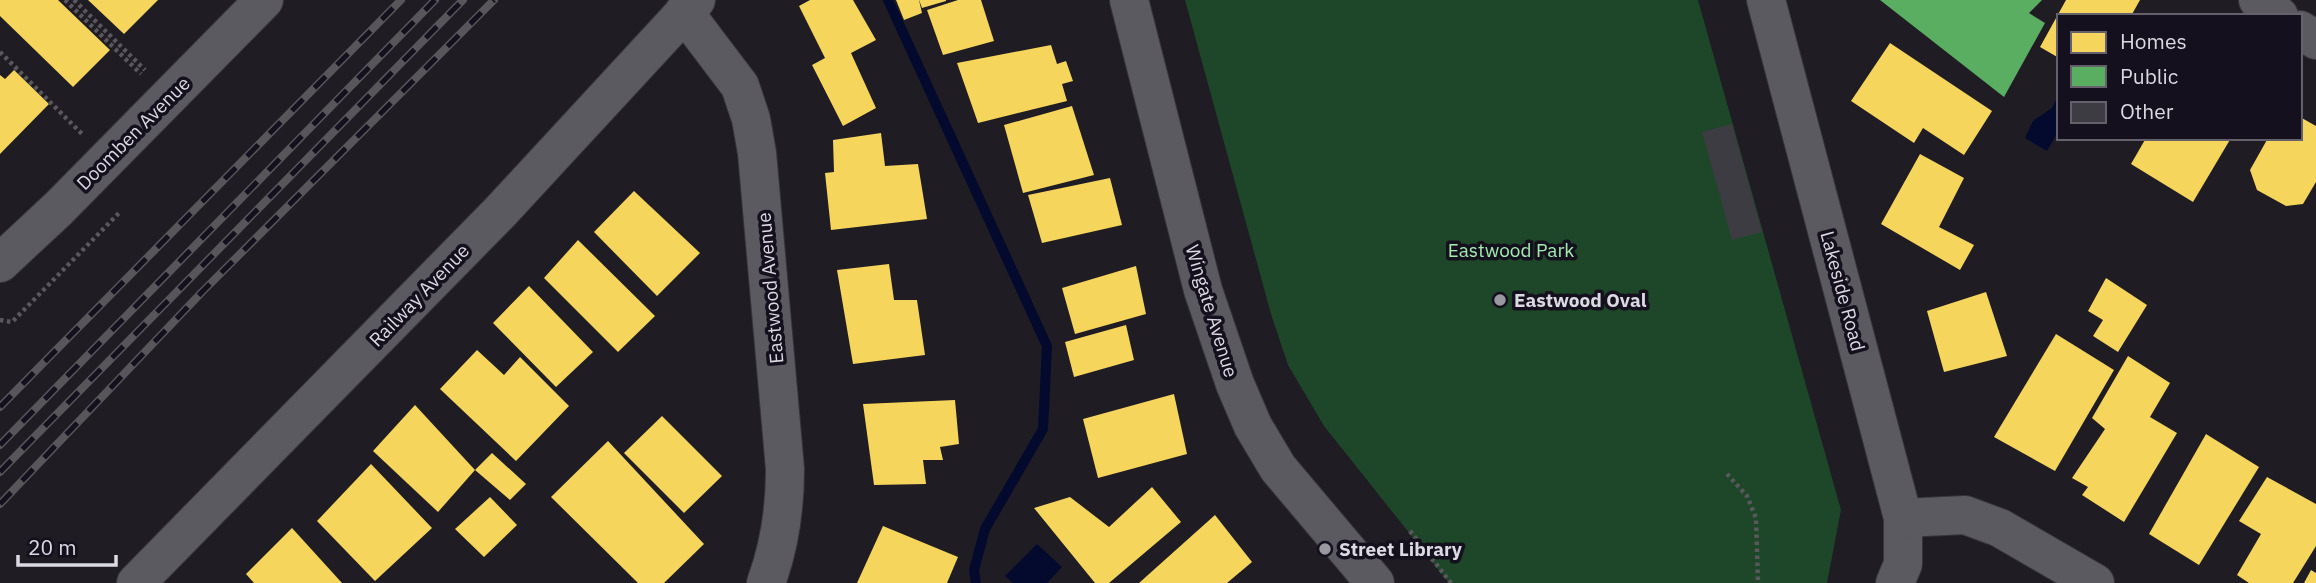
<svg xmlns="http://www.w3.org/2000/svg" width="2316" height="583" viewBox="0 0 2316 583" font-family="'IBM Plex Sans',sans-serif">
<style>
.green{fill:#1e4628}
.water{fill:#030a2d}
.homes{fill:#f6d55c}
.public{fill:#5aae61}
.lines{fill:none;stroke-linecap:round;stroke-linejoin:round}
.stream{stroke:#030a2d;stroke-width:10}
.building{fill:#3e3c43}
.minor-casing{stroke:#37363c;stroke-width:40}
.path{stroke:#59585d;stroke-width:4.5;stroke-dasharray:3.5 3.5;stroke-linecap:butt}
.minor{stroke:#5b5a60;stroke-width:38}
.rail-casing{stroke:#58565b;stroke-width:8}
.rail{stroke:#14101d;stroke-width:5;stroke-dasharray:16;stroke-linecap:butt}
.poi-dot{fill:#9997a0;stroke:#14101d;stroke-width:2.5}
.labels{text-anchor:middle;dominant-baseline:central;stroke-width:7;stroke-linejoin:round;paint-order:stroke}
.street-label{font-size:19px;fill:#dbd9e2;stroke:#14101d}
.park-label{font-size:19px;fill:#a3ecaf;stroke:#14101d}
.poi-label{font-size:19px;font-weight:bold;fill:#dbd9e2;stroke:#14101d;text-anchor:start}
</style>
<rect width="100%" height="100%" fill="#1f1c24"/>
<!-- green -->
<polygon class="green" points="1185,0 1698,0 1841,510 1827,583 1449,583 1324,426 1288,365 1271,314"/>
<!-- water -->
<g class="water">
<polygon points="2059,94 2059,130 2047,151 2025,138 2033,121 2052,108"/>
<polygon points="1037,544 1062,567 1047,583 1013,583 1005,576"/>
</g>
<!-- homes -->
<g class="homes">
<polygon points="0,0 58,0 110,50 73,87 0,16"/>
<polygon points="88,0 158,0 124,34"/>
<polygon points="810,0 853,0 876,40 851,53 876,108 843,126 812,65 825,58 799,6"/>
<polygon points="896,0 919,0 922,13 904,20"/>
<polygon points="919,0 946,0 946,1 922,8"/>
<polygon points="958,0 981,0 994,41 943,55 927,10"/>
<polygon points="2066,0 2140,0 2131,16 2059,16 2059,58 2040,47"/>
<polygon points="1890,43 1992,111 1964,155 1923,128 1914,143 1851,101"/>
<polygon points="1051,45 1057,64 1066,61 1073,81 1062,84 1067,101 978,123 957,63"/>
<polygon points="14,70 49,104 0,154 0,75 5,79"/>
<polygon points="1072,106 1094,175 1023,193 1004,125"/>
<polygon points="2300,117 2316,126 2316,182 2303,204 2286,206 2257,190 2250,170 2268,138 2300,138"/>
<polygon points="881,133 885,166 918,164 927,219 831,230 825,173 834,172 833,140"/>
<polygon points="2146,138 2231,138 2193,202 2131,164"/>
<polygon points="1920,154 1964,178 1939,227 1974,245 1960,270 1881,224"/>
<polygon points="1110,178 1122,225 1042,243 1028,195"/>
<polygon points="634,191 700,253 657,296 594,232"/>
<polygon points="578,240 655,316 618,352 544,278"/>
<polygon points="889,264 894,300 917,300 925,355 853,364 837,270"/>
<polygon points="1136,266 1146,314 1075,334 1062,288"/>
<polygon points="2106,278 2147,305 2118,352 2093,336 2103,320 2088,311"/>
<polygon points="529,286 593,352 556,387 493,323"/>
<polygon points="1986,292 2007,356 1944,372 1927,311"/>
<polygon points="1126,325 1134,360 1074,377 1065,342"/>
<polygon points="2056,334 2114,370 2055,471 1994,437"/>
<polygon points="477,350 504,375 520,357 569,406 516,461 440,389"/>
<polygon points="2128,356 2170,383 2150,417 2177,433 2124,522 2082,495 2088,487 2072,478 2105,429 2092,418"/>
<polygon points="1174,394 1187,454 1098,478 1083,419"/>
<polygon points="955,400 959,444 940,447 943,460 923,460 926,484 874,485 863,404"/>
<polygon points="415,405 475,470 438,512 373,451"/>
<polygon points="662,416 722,476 684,513 624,453"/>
<polygon points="2206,434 2259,467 2199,565 2149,534"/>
<polygon points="608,441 704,544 664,583 638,583 551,497"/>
<polygon points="492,453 526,484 510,500 475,470"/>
<polygon points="371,464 432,528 375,581 317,521"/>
<polygon points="2267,477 2316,504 2316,546 2293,583 2249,583 2237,575 2261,534 2239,521"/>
<polygon points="1152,487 1181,522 1109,583 1095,583 1034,508 1070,497 1109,527"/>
<polygon points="490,497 517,525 484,557 455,529"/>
<polygon points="1215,515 1252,562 1227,583 1139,583"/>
<polygon points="883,526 958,557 947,583 857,583"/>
<polygon points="292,528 342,583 254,583 246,574"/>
<polygon points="2311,570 2316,573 2316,583 2304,583"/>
</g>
<!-- public -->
<polygon class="public" points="1880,0 2042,0 2029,13 2045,23 2004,97"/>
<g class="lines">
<!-- stream -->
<polyline class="stream" points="888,0 1047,346 1043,429 985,529 974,570 976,583"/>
</g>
<!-- building -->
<polygon class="building" points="1732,124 1762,232 1732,240 1702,132"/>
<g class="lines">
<!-- minor casing -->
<g class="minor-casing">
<g id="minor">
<polyline points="1129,0 1203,290 1235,384 1253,426 1278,468 1375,583"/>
<polyline points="1766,0 1903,518 1903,564 1895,583"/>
<polyline points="2258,0 2279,16"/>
<path d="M684 12 740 86 751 119 757 153 785 469C785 510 780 545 766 583"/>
<polyline points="2300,30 2316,40"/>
<polyline points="0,263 59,208 264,0"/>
<polyline points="1903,518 1965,515 2000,528 2095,583"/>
<polyline points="136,583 501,211 696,0"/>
</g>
</g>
<!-- path -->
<g class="path">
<polyline points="65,0 141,74"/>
<polyline points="74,0 145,70"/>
<polyline points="0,52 82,134"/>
<polyline points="0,320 12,322 119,213"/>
<polyline points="1727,474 1747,496 1756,518 1758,583"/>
<polyline points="1410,531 1451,583"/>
</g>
<!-- minor -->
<use href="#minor" class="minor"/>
<!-- rail casing -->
<g class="rail-casing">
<g id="rail">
<polyline points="0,407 401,0"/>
<polyline points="0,445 435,0"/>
<polyline points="0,472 463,0"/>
<polyline points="0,504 202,292 494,0"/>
</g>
</g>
<!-- rail -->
<use href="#rail" class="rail"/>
</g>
<!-- markers -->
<g class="poi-dot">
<circle cx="1500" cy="300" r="7"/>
<circle cx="1325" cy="549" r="7"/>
</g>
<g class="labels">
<!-- street labels -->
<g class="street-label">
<text transform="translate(133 133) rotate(-45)">Doomben Avenue</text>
<text transform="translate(770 288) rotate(-95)">Eastwood Avenue</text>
<text transform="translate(1843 291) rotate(75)">Lakeside Road</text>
<text transform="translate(419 295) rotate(-46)">Railway Avenue</text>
<text transform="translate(1212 311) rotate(73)">Wingate Avenue</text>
</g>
<!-- park labels -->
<g class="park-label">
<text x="1511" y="250">Eastwood Park</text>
</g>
<!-- poi labels -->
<g class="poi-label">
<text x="1514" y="300">Eastwood Oval</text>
<text x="1339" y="549">Street Library</text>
</g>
</g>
<!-- legend -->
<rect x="2057" y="14" width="245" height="126" fill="#14101d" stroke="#64606c" stroke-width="2"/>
<rect x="2071" y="32" width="35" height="21" fill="#f6d55c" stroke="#64606c" stroke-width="2"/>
<text x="2120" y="49" font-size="21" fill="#dbd9e2">Homes</text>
<rect x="2071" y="66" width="35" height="21" fill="#5aae61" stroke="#64606c" stroke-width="2"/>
<text x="2120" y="84" font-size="21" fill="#dbd9e2">Public</text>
<rect x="2071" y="102" width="35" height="21" fill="#3e3c43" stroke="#64606c" stroke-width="2"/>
<text x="2120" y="119" font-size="21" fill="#dbd9e2">Other</text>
<!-- scale -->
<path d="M18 555v10h98v-10" fill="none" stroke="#dbd9e2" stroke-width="3.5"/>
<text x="28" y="555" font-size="21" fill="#dbd9e2" stroke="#14101d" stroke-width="5" paint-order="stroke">20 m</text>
</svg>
